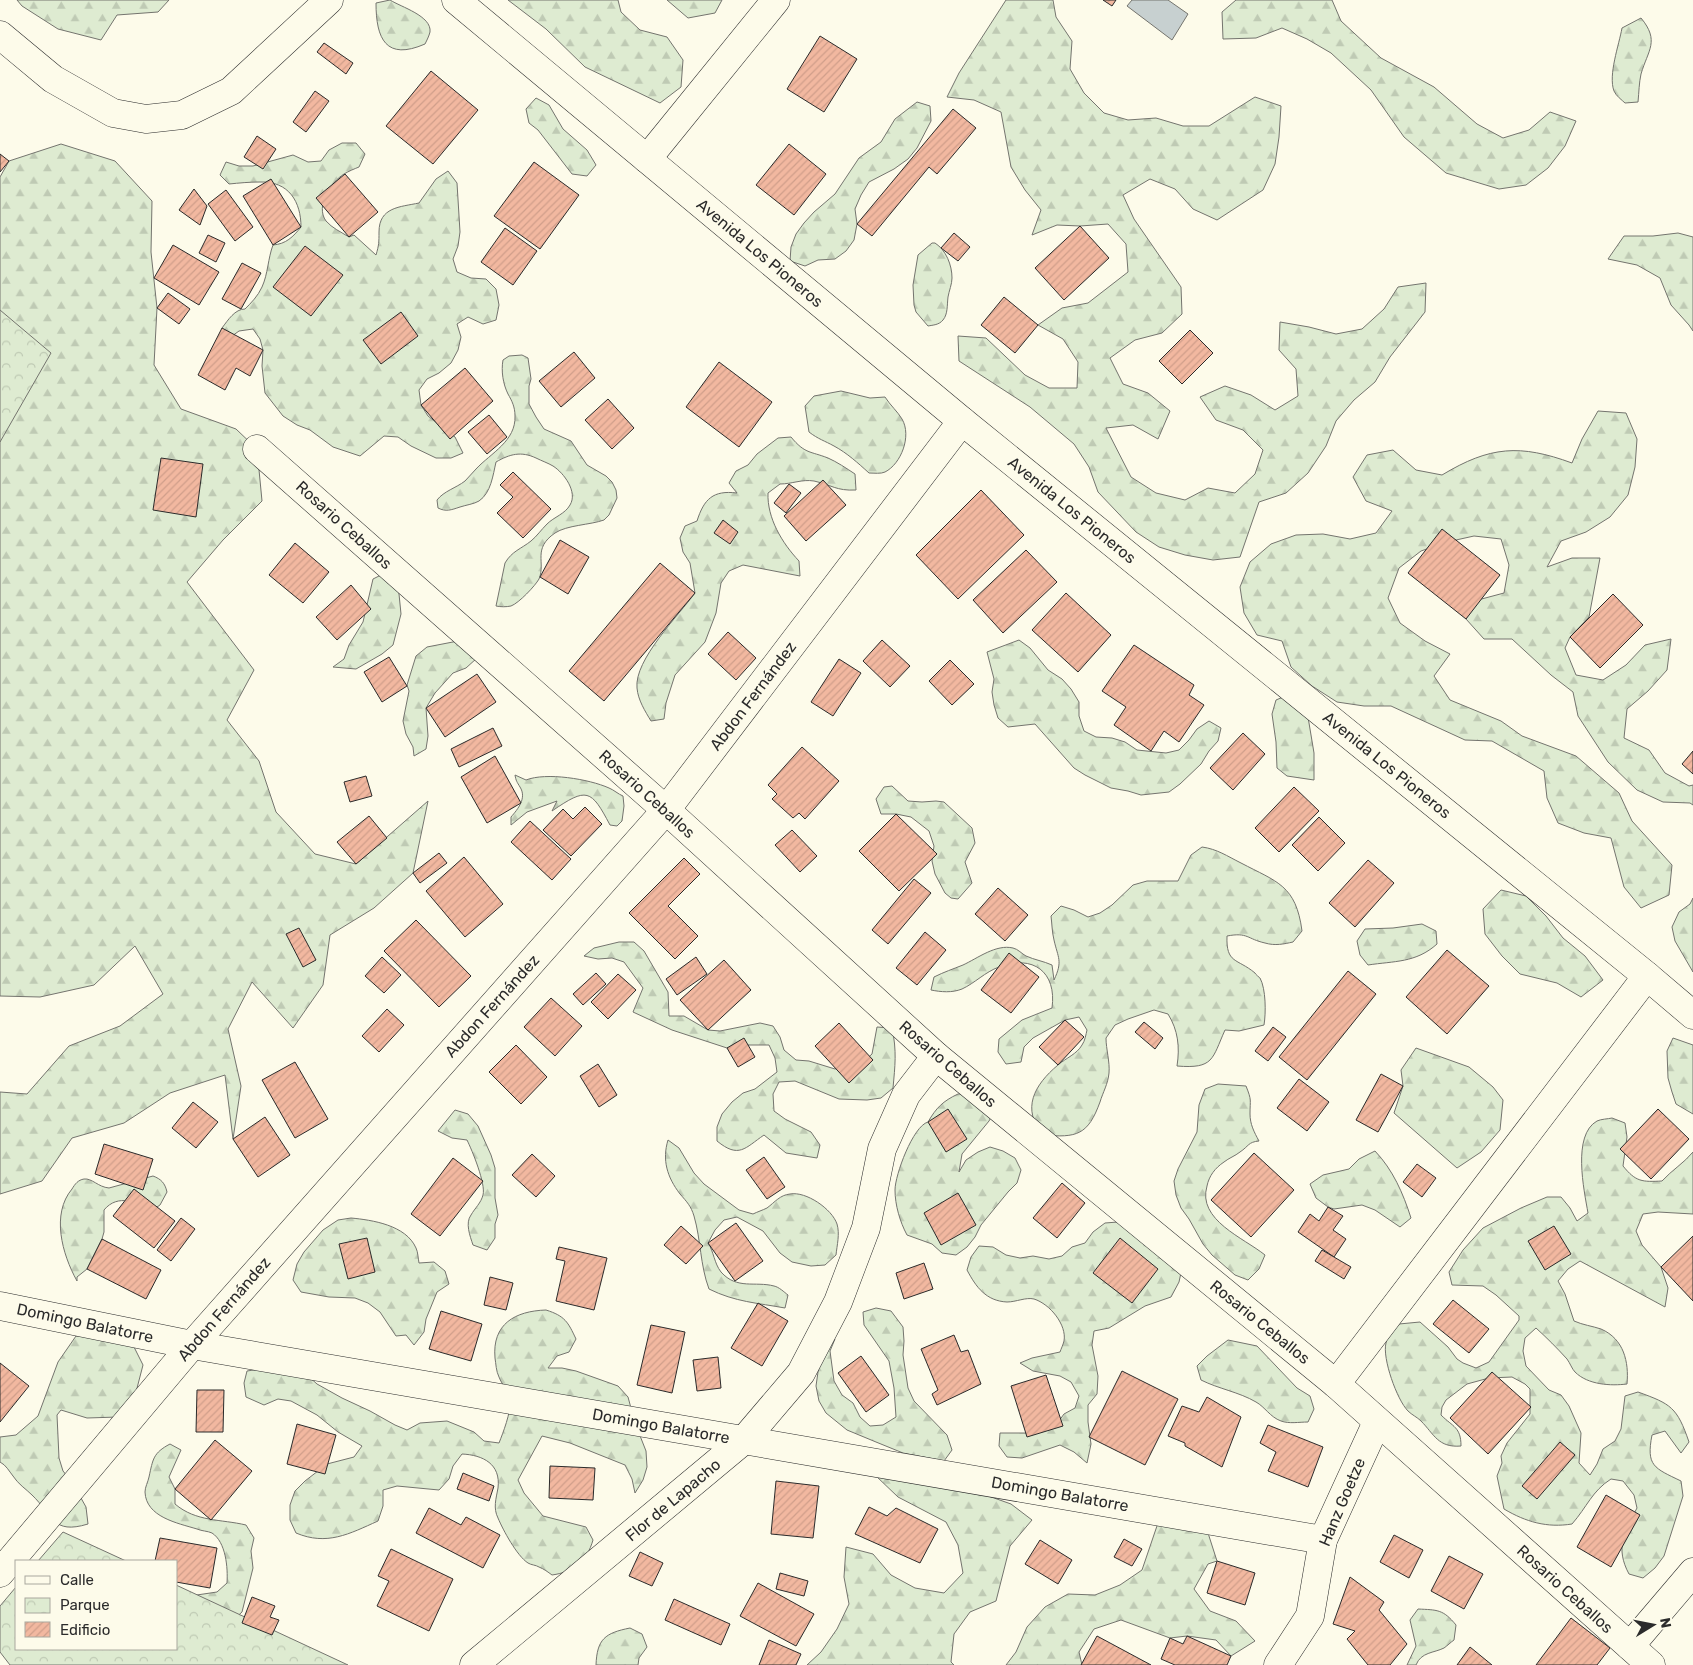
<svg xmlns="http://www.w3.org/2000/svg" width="1693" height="1665" viewBox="0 0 1693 1665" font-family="Rubik,sans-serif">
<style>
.forest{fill:url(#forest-firs);stroke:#74746e}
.park{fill:url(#park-crowns);stroke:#74746e}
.water{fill:#c7d0d0;stroke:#74746e}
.building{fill:url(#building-hatch);stroke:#2b2b2b}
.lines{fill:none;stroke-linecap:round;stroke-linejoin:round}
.minor-casing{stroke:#2b2b2b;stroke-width:29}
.minor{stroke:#fdfbea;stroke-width:28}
.labels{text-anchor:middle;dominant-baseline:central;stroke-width:4;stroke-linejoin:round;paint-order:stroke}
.street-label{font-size:16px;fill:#2b2b2b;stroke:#fdfbea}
</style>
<defs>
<pattern id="forest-firs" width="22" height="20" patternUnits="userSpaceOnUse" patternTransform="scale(1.25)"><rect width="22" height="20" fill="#deebd1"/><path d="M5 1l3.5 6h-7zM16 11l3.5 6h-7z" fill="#bfcab4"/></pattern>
<pattern id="park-crowns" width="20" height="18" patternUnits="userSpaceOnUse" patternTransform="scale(1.25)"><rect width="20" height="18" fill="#deebd1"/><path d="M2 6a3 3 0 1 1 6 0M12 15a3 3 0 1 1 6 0" fill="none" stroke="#bfcab4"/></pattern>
<pattern id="building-hatch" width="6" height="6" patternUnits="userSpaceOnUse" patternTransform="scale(1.25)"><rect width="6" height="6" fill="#f2b8a0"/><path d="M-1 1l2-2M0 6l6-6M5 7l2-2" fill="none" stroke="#d09e8a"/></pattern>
</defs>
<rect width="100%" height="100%" fill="#fdfbea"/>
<!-- forest -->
<g class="forest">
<polygon points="17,0 169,0 158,12 117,15 101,40 58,29 22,6"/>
<path d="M390 0C401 7 432 16 430 32 429 36 427 40 425 44 386 61 376 39 376 3Z"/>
<polygon points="508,0 618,0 621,12 640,30 667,37 683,60 681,87 660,103 585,67 546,29"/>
<polygon points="667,0 722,0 715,13 688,18"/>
<polygon points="1006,0 1053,0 1056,17 1072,41 1070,69 1084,93 1104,113 1128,120 1156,118 1183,126 1209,126 1255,97 1281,106 1279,137 1275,164 1263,190 1217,220 1193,209 1175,189 1150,179 1123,195 1134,219 1181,287 1182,314 1162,333 1135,340 1110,358 1123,384 1148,393 1170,411 1158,439 1133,425 1106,428 1131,477 1156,493 1185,500 1208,488 1235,493 1255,474 1263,450 1243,430 1216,420 1200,397 1225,386 1251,395 1275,410 1298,396 1296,369 1279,350 1280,322 1309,327 1336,334 1362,329 1384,309 1398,287 1426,283 1425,312 1390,357 1375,382 1354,400 1336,421 1326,446 1308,473 1286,493 1259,502 1240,557 1213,560 1185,555 1159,547 1136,532 1098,492 1089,467 1074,444 1030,407 959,361 958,336 986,338 1025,375 1049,388 1077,388 1078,362 1063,339 1038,325 1062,308 1088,303 1128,272 1126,244 1108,224 1080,226 1057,225 1032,235 1041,210 1025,190 1011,167 1001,112 974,100 947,97 959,73"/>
<polygon points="1236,0 1332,0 1341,21 1381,58 1434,87 1477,124 1503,138 1529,130 1550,112 1576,121 1565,146 1548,168 1526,185 1499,189 1446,173 1404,137 1371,90 1331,53 1307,39 1282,28 1256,38 1223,39 1222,12"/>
<path d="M1641 18C1660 41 1648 50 1641 74 1639 83 1639 92 1638 102L1625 103C1622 100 1616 96 1614 91 1608 75 1619 45 1622 28Z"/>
<polygon points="536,98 549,105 563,129 587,150 596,165 587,176 572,174 538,130 529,123 526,109"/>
<polygon points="917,102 930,106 931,121 917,148 908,159 894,169 869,182 861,195 855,209 857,224 854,240 846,251 835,259 818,260 805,266 790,261 791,247 796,234 804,223 814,212 835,194 859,158 881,142 895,119"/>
<path d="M342 143H356L365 154 359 167C354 169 349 171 344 174 331 182 315 206 326 221 332 228 341 232 349 237L354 235 376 255C379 245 379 242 379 232 379 207 400 207 419 203L436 179 448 171 457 183 460 232 458 246 453 259 457 272 471 278 486 279 496 289 499 305 496 320 483 324 468 317 457 324 461 337 458 350 451 363 439 373 427 379 419 390 421 405 428 416 455 437 463 453 451 458H436L411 446 398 437 384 436 360 456 333 447 310 430 297 425 283 416 265 393 262 366 263 350 260 339 253 329 239 331 228 339 222 328C228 320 235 309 245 309 251 303 258 296 262 287 268 274 268 258 273 245 286 244 293 237 301 227 301 202 289 181 260 182 249 182 239 183 229 184L220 175 226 162 239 166H253L293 155 308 162 321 161 329 150Z"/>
<polygon points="61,144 115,161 152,201 151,252 157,308 154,365 181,409 236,429 257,449 262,501 223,540 187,582 254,670 227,720 259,761 276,812 315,854 356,864 428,801 413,873 374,908 330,935 323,985 293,1028 252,982 228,1029 241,1086 233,1139 225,1075 170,1093 124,1123 72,1138 42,1181 0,1194 0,1092 27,1094 69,1046 120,1026 163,994 135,946 94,985 40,997 0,996 0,177 9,161"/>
<polygon points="1678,233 1693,237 1693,331 1689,325 1671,305 1660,278 1637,265 1608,259 1624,236 1653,236"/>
<path d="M932 243H935C946 250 952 265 952 278 952 284 949 291 948 297 947 305 948 314 943 320 939 325 933 325 928 326L916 312 914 305 913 285 918 255Z"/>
<path d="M522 355 528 358 531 379 529 386V404L536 417 544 429 571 441 587 465 606 476 612 482 616 490 617 498 609 515 604 520C590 525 567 525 555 533 532 549 546 562 539 579 535 586 519 603 511 606 506 607 501 607 496 606L505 563C512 551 521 549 531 541 537 536 541 530 547 524 554 517 565 514 570 505 578 492 564 473 553 466 548 463 542 461 536 458 521 451 510 454 496 462 493 475 491 493 479 501 474 504 466 505 460 507 451 510 446 512 438 508L437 500C444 491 456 488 465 481 469 477 472 473 476 469 491 453 516 441 515 416 515 407 512 401 508 394 503 384 501 371 503 360L509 356Z"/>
<path d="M841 391 870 398 885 397C890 405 898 412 902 419 912 436 901 464 885 472 881 474 874 473 869 473 858 463 847 453 834 446 825 441 818 439 809 432L805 406 814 396Z"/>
<path d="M1598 411 1626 413 1637 439 1635 467 1628 495 1610 517 1586 532 1561 541 1547 567 1572 558H1600L1589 617 1570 637 1565 648 1576 675 1603 680 1626 665 1645 645 1671 639 1667 670 1648 691 1627 709 1624 738 1649 750 1665 773 1689 786 1693 785V805L1690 803 1663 802 1637 790 1608 762 1578 716 1573 692 1551 675 1512 639H1484L1466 619 1474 601 1504 593 1509 565 1501 539 1474 536 1447 542 1421 551 1399 568 1388 598 1400 623 1425 641 1450 654 1434 676 1450 700 1501 721 1522 736 1576 756 1619 793 1632 821 1672 865 1669 895 1641 908 1624 887 1611 838 1584 833 1558 823 1547 798 1544 771 1492 741 1465 740 1391 706H1364L1337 702 1312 686 1291 667 1282 641 1257 635 1244 613 1240 587 1250 562 1271 544 1296 535 1323 534 1350 539 1376 533 1392 511 1366 501 1353 477 1367 455 1393 450 1416 470 1442 475C1490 446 1520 444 1572 463L1582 439Z"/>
<path d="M791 437C805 454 810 451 828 458 837 462 846 468 855 474L856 490C836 491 832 485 814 481 802 479 792 484 780 484L768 493C767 518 782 543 799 561L800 576 743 565 729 571 721 583 716 613 705 642 675 675 666 703 664 719 651 721C645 711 638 700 637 688 634 660 679 615 695 593L690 563 683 552 680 538 685 526 697 521C704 499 713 490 737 493L729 483 736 471 748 465 757 454 778 438Z"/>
<polygon points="385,573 398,584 401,614 393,645 382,654 356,669 333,667 344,659 349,645 363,622 373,579"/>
<polygon points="1019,640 1030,648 1048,670 1062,679 1071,689 1079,702 1079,716 1084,731 1096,737 1112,738 1125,742 1137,750 1166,753 1179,750 1189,740 1197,729 1209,721 1221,728 1218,741 1209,751 1201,764 1180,784 1169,792 1141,795 1128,791 1111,788 1085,775 1074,768 1035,724 1008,727 998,718 994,705 992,692 994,679 987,652"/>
<polygon points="458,641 477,658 466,668 453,673 435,693 426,708 428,736 426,749 414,756 413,747 406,734 403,721 409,691 407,685 416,656 427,647"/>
<polygon points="1288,695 1308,717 1314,753 1314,780 1287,776 1277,768 1276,742 1272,714 1276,700"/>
<path d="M515 775 526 780C546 772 589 779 609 788 614 790 618 794 623 796L624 806 622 821 617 826 610 825C591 789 587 787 552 811L557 801 527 812 511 825V817C518 809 527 798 520 787 517 782 516 781 515 775Z"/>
<polygon points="892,786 908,801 922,802 936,801 944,802 972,828 975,843 965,862 972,883 958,899 951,898 945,893 935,874 932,861 934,846 929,831 911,817 896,814 881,814 876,799 884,787"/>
<path d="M1202 847C1217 849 1227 856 1241 863 1277 882 1296 885 1302 931L1293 942C1284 944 1275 946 1265 943 1247 939 1248 932 1227 936 1226 964 1237 958 1255 973 1255 974 1260 978 1260 978 1266 989 1266 1013 1264 1025L1239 1031 1225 1030C1212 1059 1214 1069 1177 1066 1180 1047 1178 1030 1168 1014L1154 1010 1128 1019 1115 1025 1106 1038C1106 1049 1110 1062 1109 1073 1108 1084 1103 1092 1100 1102 1088 1135 1077 1138 1043 1135 1021 1109 1034 1085 1058 1065 1066 1058 1077 1054 1082 1045 1085 1041 1086 1034 1087 1030L1079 1017 1065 1020 1033 1038 1024 1047 1021 1062 1006 1064 998 1052 999 1039 1022 1020 1052 1008C1057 972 1033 954 999 967 985 972 975 983 962 989 952 993 941 992 931 990L934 977C944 972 953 969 963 965 978 958 996 944 1013 948 1018 949 1022 954 1026 956 1035 960 1043 961 1052 965L1054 980C1063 961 1058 958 1054 940 1052 932 1052 924 1051 916L1061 906 1074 910 1088 917 1100 913 1112 905 1133 885 1147 881H1178L1191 855Z"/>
<polygon points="1501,890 1526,896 1546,916 1563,938 1585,956 1603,980 1581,997 1557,983 1520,974 1502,956 1485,934 1483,909"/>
<polygon points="1693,898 1693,972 1675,941 1672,927 1679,912 1690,904"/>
<path d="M1422 924 1436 931 1437 944C1416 963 1394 961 1368 965L1360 955 1357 941 1365 929 1393 928Z"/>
<path d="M619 942H634L644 951 668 992 669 1016H684L708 1030 720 1031 760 1023 773 1026 780 1037 784 1050 796 1060 809 1061 835 1069 862 1063 872 1054 877 1027 892 1028C897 1051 895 1066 893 1088L881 1098 867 1100 839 1099 795 1081 779 1082 773 1094 774 1111 785 1119 811 1132 820 1145 817 1158 786 1153 764 1135C745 1148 739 1159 717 1141V1127L722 1114 732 1102 743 1093 755 1089 777 1072 775 1058 769 1045H740L727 1048 672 1030 633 1012 643 988 624 962 612 958 598 959 584 956 594 948Z"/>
<polygon points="1673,1038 1693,1045 1693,1114 1676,1104 1672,1092 1668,1078 1667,1051"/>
<polygon points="1416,1048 1469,1067 1493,1087 1503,1100 1500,1130 1481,1152 1457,1168 1394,1113 1403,1086 1401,1070"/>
<path d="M1218 1084 1246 1086C1252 1101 1250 1099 1250 1114 1250 1124 1254 1132 1259 1141 1248 1142 1249 1146 1240 1152 1235 1156 1229 1158 1224 1162 1215 1168 1209 1176 1207 1186 1197 1220 1244 1238 1265 1255L1259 1269 1248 1280 1235 1275 1212 1255 1203 1244 1189 1219 1181 1208 1176 1195 1174 1181 1178 1169 1197 1132 1199 1105 1205 1089Z"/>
<path d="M958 1094H972L996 1108 989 1121 962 1154 959 1172 966 1160 978 1152 990 1147 1003 1151 1015 1158 1021 1170 1017 1183 1008 1192 981 1225 975 1237 967 1247 956 1255 942 1253 932 1244 907 1235C900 1222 895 1205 895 1190 895 1175 913 1126 928 1122 936 1108 943 1101 958 1094Z"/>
<path d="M455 1110 468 1114 478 1126 491 1155 495 1168V1198L498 1215 495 1224V1238L487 1250 473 1245C470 1236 465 1223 471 1215 475 1208 481 1203 483 1195 486 1184 472 1150 467 1140L452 1138 438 1131Z"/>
<path d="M1612 1118 1625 1123 1627 1137 1623 1166C1636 1182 1642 1182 1662 1181 1672 1170 1684 1163 1693 1152V1214L1658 1212 1643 1214 1636 1231 1642 1245 1661 1267 1668 1288 1665 1307 1580 1261 1568 1269 1558 1281 1565 1294 1574 1321C1583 1325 1592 1326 1601 1329 1624 1339 1629 1362 1627 1384 1611 1386 1588 1385 1575 1372 1572 1369 1570 1363 1567 1359 1557 1348 1547 1338 1536 1328L1525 1338 1523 1351 1526 1366 1549 1390 1561 1395 1569 1406 1581 1433 1579 1463 1590 1475 1597 1464 1603 1449 1615 1441 1621 1429 1625 1396 1638 1392C1671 1404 1677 1407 1689 1442L1681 1453 1665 1431 1652 1435C1646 1466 1654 1468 1681 1481L1683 1496 1664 1556 1655 1568 1643 1578 1629 1574C1615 1548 1624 1532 1637 1508L1634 1495 1623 1481 1611 1479C1592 1491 1587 1507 1572 1524 1547 1528 1526 1522 1504 1509L1497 1476 1502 1463 1501 1456 1507 1443 1530 1414V1389L1525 1384 1512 1377 1489 1378 1467 1384 1446 1400 1442 1407 1441 1415C1453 1427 1461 1427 1461 1446 1438 1448 1434 1434 1421 1421 1417 1417 1412 1415 1408 1411 1397 1400 1382 1358 1386 1343 1387 1336 1394 1329 1399 1324L1420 1322 1448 1347 1457 1359 1463 1363 1476 1368 1489 1362 1519 1320V1316L1496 1295 1483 1286 1452 1285 1449 1272 1463 1250 1483 1228 1521 1208 1547 1197H1561L1570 1208 1577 1221 1588 1213C1584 1190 1572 1135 1597 1121 1601 1119 1608 1119 1612 1118Z"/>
<path d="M668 1140 679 1148 694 1173 704 1184 739 1210 753 1214C757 1212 763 1210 767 1208 775 1202 780 1195 790 1194 806 1191 832 1209 837 1224 840 1234 837 1245 836 1255L825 1265 811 1266 792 1262 780 1253 763 1231 737 1217 724 1220 715 1230 708 1243C714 1252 714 1263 721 1272 737 1290 755 1281 774 1286 779 1287 784 1292 788 1295L785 1308C758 1303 735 1302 709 1289 700 1265 701 1240 694 1216 691 1206 687 1202 680 1194 667 1177 662 1160 668 1140Z"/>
<path d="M1375 1151C1393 1170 1403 1193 1411 1218L1400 1227 1375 1210 1362 1205 1334 1209 1328 1207 1316 1198 1310 1184 1323 1175 1349 1169 1359 1159Z"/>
<path d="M153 1176C161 1179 165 1183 167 1192L160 1205 154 1209C137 1203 118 1193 104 1210V1232L102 1239 87 1269 77 1277V1281C62 1254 51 1214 72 1189 75 1184 78 1180 84 1179 92 1178 98 1187 109 1188Z"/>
<path d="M351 1218C372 1220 406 1225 416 1248 418 1252 418 1258 419 1263L434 1262 445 1271 449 1284 437 1292 426 1319 424 1332 414 1345 406 1335 396 1336 380 1312 368 1303 355 1298 329 1297 301 1292 293 1280 297 1264 304 1252 323 1230 338 1220Z"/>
<path d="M1118 1222 1182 1268 1179 1282 1171 1297 1145 1306 1109 1328 1094 1331 1092 1345 1098 1376 1097 1394 1088 1405V1422L1091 1444 1087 1463 1074 1452 1060 1445 1022 1458 1007 1457 999 1446 1000 1433H1029L1056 1425 1064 1414 1075 1408 1079 1396 1071 1382 1060 1376 1033 1371 1020 1363 1032 1358 1060 1352C1061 1349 1063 1345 1064 1341 1067 1325 1050 1304 1034 1299 1026 1297 1016 1302 1007 1302 986 1301 976 1287 967 1270L971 1257 979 1246 993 1247 1006 1255 1020 1258 1033 1256 1049 1259 1062 1256 1072 1247 1085 1243 1093 1232 1105 1223Z"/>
<polygon points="876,1308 891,1311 903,1327 904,1341 903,1355 908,1388 914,1401 947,1435 952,1450 944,1461 903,1453 876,1442 847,1430 826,1413 819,1401 816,1386 822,1344 835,1339 830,1351 834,1381 842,1395 853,1403 860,1417 870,1426 883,1425 896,1417 894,1388 889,1361 864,1325 863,1312"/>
<path d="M546 1310C565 1316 568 1322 576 1339L569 1352 557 1356 548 1368H562L576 1371 618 1386 628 1397 635 1423 646 1451 647 1467 643 1480 635 1493 632 1479 625 1465 570 1443 542 1436 518 1480 524 1493 543 1516 586 1527 593 1540C587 1561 574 1572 552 1575 548 1572 544 1569 539 1567 536 1565 531 1565 528 1563 517 1556 503 1530 498 1518 493 1508 496 1499 498 1488 501 1464 483 1455 462 1454L453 1466 449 1479 439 1490 397 1486 383 1490V1506L378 1521C349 1534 327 1546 296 1533L290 1520V1505L295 1491 305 1481 327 1464 354 1457 362 1446 338 1432 317 1415 291 1401 278 1399 264 1405 246 1397 244 1383 247 1371 280 1366 307 1375 317 1384 342 1398 370 1411 395 1425 407 1430 420 1423 447 1421 474 1432 484 1441 499 1443C503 1433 511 1412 510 1402 509 1392 502 1385 499 1377 496 1371 496 1364 495 1358 492 1324 515 1311 546 1310Z"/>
<path d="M103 1334 131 1341 143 1365 136 1392 118 1417 87 1418 61 1410 57 1415 59 1458 63 1471 72 1482 86 1507 88 1524C52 1535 53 1515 32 1495 26 1489 18 1484 13 1476 9 1471 6 1465 0 1462V1437L16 1435 38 1416 58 1362 76 1336Z"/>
<path d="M1228 1340 1257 1346 1297 1388 1310 1396 1314 1409 1308 1422C1299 1422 1289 1424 1281 1421 1270 1417 1265 1407 1256 1402 1239 1392 1219 1389 1201 1380L1197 1366 1207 1356Z"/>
<path d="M170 1444 181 1450 169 1477 175 1489V1504C196 1522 221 1519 246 1525L254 1538 251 1551 253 1568 242 1612 231 1622 176 1603 190 1596 217 1592 227 1583C228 1568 226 1542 212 1533 208 1531 201 1531 197 1529 177 1523 146 1517 145 1492 145 1487 148 1482 149 1477 153 1459 153 1453 170 1444Z"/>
<polygon points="876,1476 980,1493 1011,1504 1032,1520 1010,1546 996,1601 970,1612 954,1634 951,1662 954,1665 807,1665 821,1652 837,1629 849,1604 844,1577 846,1547 873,1554 891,1575 915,1588 944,1593 963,1573 958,1545 946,1522 898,1497"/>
<polygon points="1159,1520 1208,1533 1217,1561 1208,1564 1194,1589 1210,1611 1236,1621 1255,1641 1231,1656 1216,1640 1187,1636 1170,1638 1121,1620 1094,1629 1079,1652 1082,1665 1006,1665 1016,1652 1027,1627 1045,1607 1068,1594 1095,1595 1120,1585 1142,1570"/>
<path d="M1418 1609C1437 1610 1443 1609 1456 1625L1454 1640C1451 1642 1447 1646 1444 1648 1434 1653 1421 1652 1416 1665H1407L1416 1646 1410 1620Z"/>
<path d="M630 1628 642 1634 647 1647 639 1658 638 1665H596C597 1639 605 1633 630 1628Z"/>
</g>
<!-- park -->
<g class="park">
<polygon points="0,310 51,353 0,442"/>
<polygon points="63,1532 126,1561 38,1561"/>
<polygon points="176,1585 348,1665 10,1665 0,1652 0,1606 16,1587 16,1649 176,1649"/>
</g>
<!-- water -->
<polygon class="water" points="1132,0 1168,0 1188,14 1172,40 1127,6"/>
<!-- building -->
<g class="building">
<polygon points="1103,0 1116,0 1112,6"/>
<polygon points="820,36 857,59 824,112 787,89"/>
<polygon points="324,43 353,63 346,74 317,52"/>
<polygon points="431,71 478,110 433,164 386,126"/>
<polygon points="315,91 329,101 306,132 293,122"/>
<polygon points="953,109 976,128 937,174 929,167 872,236 857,224"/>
<polygon points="257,136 276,149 263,169 244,157"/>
<polygon points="789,144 826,174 794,215 756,185"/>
<polygon points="0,154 9,161 0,172"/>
<polygon points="534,162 579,195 540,249 494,216"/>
<polygon points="345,174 378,212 349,237 316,198"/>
<polygon points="271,179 301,227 273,245 243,196"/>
<polygon points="194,189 207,206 200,225 179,210"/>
<polygon points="226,190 253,227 235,241 208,204"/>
<polygon points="1080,226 1109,258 1064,300 1035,268"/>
<polygon points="505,228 537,251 513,285 481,262"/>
<polygon points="954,233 970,247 958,261 941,248"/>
<polygon points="208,235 225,243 216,262 199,253"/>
<polygon points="173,245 219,272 199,305 154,278"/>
<polygon points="305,246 343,275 311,316 273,287"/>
<polygon points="242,263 261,273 241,309 222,299"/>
<polygon points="168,293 190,309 179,324 157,308"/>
<polygon points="1004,297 1038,325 1015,353 981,325"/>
<polygon points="401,312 418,336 381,364 363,340"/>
<polygon points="222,328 263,350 250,376 236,368 225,390 198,375"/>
<polygon points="1190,330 1213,353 1182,384 1159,361"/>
<polygon points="574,352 595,378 561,407 539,381"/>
<polygon points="719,362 772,402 739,447 686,407"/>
<polygon points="465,368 493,401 450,439 421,405"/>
<polygon points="608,399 634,428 612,449 585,420"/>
<polygon points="489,415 507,437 487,454 468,432"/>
<polygon points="161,458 203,464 196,517 153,510"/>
<polygon points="513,472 551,509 523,538 497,513 513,497 500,485"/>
<polygon points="823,480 846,505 806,541 784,516"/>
<polygon points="789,484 801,493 786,513 774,503"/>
<polygon points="981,490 1024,535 958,599 916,555"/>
<polygon points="723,520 738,532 730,544 714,533"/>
<polygon points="1442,529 1500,575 1466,619 1408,573"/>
<polygon points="560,540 589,557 568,594 540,577"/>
<polygon points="295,543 329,572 303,603 269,575"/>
<polygon points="1026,550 1057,582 1003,633 973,600"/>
<polygon points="660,563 695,593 604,701 569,671"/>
<polygon points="351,585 371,609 337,640 316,617"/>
<polygon points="1066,593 1111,635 1078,672 1032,630"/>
<polygon points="1613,594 1643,625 1600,668 1570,637"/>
<polygon points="728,632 756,658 736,680 708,654"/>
<polygon points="882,640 910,666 890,687 863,661"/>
<polygon points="1134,645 1194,685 1189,695 1204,705 1179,742 1164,731 1151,751 1114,725 1126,707 1102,691"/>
<polygon points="389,657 407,686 382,702 364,672"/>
<polygon points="839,659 861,673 833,716 811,702"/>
<polygon points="950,660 974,684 952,705 929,681"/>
<polygon points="477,674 496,702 445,737 426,708"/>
<polygon points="493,728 502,746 459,767 451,749"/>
<polygon points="1243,733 1265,754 1233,790 1210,768"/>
<polygon points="802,747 839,781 805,819 799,813 793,818 772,799 777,794 768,785"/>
<polygon points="1693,751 1693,774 1682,764"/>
<polygon points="495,756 521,803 487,823 461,777"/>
<polygon points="366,776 372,796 350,802 344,782"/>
<polygon points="1294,787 1319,811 1279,852 1255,828"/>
<polygon points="585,807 602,824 571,856 543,830 563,809 573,819"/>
<polygon points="896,814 937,854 899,891 859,851"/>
<polygon points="369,816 387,838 356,864 337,842"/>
<polygon points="1319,817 1345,843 1318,871 1292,845"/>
<polygon points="530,821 571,859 552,880 511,842"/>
<polygon points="792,830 817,856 800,872 775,845"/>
<polygon points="439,853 447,863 420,883 413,873"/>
<polygon points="464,857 503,904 465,937 426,891"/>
<polygon points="684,858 700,874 668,906 698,936 675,959 629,913"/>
<polygon points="1368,860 1394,883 1355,927 1329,903"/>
<polygon points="914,879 931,893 888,944 872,930"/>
<polygon points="998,888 1028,915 1005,941 975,914"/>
<polygon points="416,920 471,976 439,1007 384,951"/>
<polygon points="299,928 316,960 303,967 286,934"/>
<polygon points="925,932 946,950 917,985 896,968"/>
<polygon points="1447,950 1489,986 1447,1034 1406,997"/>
<polygon points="1009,953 1039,977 1011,1013 981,990"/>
<polygon points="382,957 401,975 384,993 365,976"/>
<polygon points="696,957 707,974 677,995 666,979"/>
<polygon points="724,960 751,990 708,1030 680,1000"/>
<polygon points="1348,971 1376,994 1307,1080 1279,1057"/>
<polygon points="596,973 606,984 583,1005 573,994"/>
<polygon points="618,974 636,990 608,1019 591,1002"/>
<polygon points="551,998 582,1026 555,1056 524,1027"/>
<polygon points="387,1009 404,1025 379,1052 362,1036"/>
<polygon points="1065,1020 1084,1037 1058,1065 1039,1047"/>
<polygon points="1144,1022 1163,1038 1155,1049 1135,1032"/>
<polygon points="839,1023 873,1060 849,1083 815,1046"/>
<polygon points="1273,1027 1286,1037 1268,1061 1255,1051"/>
<polygon points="744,1038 755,1057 738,1067 727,1048"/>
<polygon points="516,1045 547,1077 521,1104 489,1072"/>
<polygon points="295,1062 328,1119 295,1138 262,1080"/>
<polygon points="598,1064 617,1095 599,1107 580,1076"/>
<polygon points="1381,1074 1403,1086 1378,1132 1356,1120"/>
<polygon points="1299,1079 1329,1102 1307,1131 1277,1108"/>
<polygon points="193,1102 218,1122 196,1148 172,1128"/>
<polygon points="948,1109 967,1139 946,1152 928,1122"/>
<polygon points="1658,1109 1689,1139 1651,1179 1620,1149"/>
<polygon points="265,1117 290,1155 258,1177 233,1139"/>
<polygon points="104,1144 153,1159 143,1190 95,1174"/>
<polygon points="1254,1153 1294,1190 1251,1237 1211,1200"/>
<polygon points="532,1154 555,1176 536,1197 512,1175"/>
<polygon points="764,1157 785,1187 767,1199 746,1170"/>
<polygon points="453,1158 483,1181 440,1236 411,1214"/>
<polygon points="1417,1164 1436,1178 1422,1197 1403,1182"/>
<polygon points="1062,1183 1085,1203 1057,1238 1033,1218"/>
<polygon points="134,1189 175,1221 154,1248 113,1216"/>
<polygon points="958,1193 976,1225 941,1245 924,1213"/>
<polygon points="1328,1207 1343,1216 1333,1230 1346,1239 1334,1257 1298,1232 1310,1214 1319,1221"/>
<polygon points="181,1218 195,1229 171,1261 157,1250"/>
<polygon points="736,1223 763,1261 735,1281 708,1243"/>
<polygon points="681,1226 703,1246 686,1264 664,1245"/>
<polygon points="1554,1226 1571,1254 1545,1270 1528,1241"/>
<polygon points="1693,1236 1693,1301 1661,1267"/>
<polygon points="367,1238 375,1272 348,1279 339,1244"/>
<polygon points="1120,1238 1158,1269 1132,1303 1093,1273"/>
<polygon points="102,1239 161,1270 146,1299 87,1269"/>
<polygon points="559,1247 607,1258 594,1310 556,1301 565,1261 556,1259"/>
<polygon points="1322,1250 1351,1267 1344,1279 1315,1261"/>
<polygon points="924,1263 933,1289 904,1299 896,1273"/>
<polygon points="490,1277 513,1283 506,1310 484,1305"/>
<polygon points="1453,1300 1489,1329 1469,1353 1433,1324"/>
<polygon points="758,1303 788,1321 762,1366 731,1348"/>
<polygon points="441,1311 482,1324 471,1361 429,1349"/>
<polygon points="651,1325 685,1332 672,1393 637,1385"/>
<polygon points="954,1335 961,1352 968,1350 981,1384 937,1405 932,1394 938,1390 921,1349"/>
<polygon points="861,1356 889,1395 866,1412 838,1373"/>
<polygon points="718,1357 721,1388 697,1391 693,1360"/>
<polygon points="0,1363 29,1386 0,1422"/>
<polygon points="1122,1371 1178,1399 1145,1465 1089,1437"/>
<polygon points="1492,1372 1531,1407 1488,1454 1450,1418"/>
<polygon points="1046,1375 1063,1426 1027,1437 1011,1386"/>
<polygon points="197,1390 224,1390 223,1432 196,1432"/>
<polygon points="1207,1397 1241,1417 1222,1467 1185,1446 1185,1443 1168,1436 1182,1406 1199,1412"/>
<polygon points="297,1424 336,1435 325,1474 287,1464"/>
<polygon points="1268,1425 1323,1447 1308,1487 1268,1471 1276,1452 1260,1443"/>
<polygon points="215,1440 252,1471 211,1520 175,1489"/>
<polygon points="1560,1442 1575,1455 1537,1499 1522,1486"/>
<polygon points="550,1466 595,1468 593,1500 549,1498"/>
<polygon points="463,1473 494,1486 489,1501 457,1489"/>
<polygon points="776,1481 819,1486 813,1538 771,1534"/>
<polygon points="1606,1495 1640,1515 1611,1567 1577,1547"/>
<polygon points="869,1507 887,1516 896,1508 938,1529 920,1563 855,1534"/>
<polygon points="429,1508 461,1525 466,1517 500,1535 483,1568 416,1533"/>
<polygon points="1394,1535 1423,1550 1409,1578 1380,1562"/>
<polygon points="160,1538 217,1548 210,1588 176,1582 176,1561 155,1561"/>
<polygon points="1124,1539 1142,1549 1132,1566 1114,1557"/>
<polygon points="1040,1540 1072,1560 1058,1584 1025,1564"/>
<polygon points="391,1549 453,1579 429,1631 377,1606 389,1581 378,1576"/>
<polygon points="640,1552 663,1563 652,1586 629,1576"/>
<polygon points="1449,1556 1483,1574 1464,1609 1431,1591"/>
<polygon points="1217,1561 1255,1573 1245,1605 1207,1593"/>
<polygon points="780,1573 808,1581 804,1596 776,1589"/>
<polygon points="1350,1577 1384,1602 1379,1610 1407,1644 1390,1665 1368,1665 1347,1639 1355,1631 1333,1624"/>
<polygon points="758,1583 814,1614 796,1646 740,1616"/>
<polygon points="252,1597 275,1606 270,1617 279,1620 272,1635 242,1623"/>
<polygon points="674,1599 730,1624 721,1645 665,1620"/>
<polygon points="1571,1618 1610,1648 1597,1665 1536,1665"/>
<polygon points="1097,1636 1151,1665 1081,1665"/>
<polygon points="1187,1636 1231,1656 1227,1665 1175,1665 1161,1659 1170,1638 1183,1644"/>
<polygon points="769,1640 801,1654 796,1665 759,1665"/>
<polygon points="1470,1647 1492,1665 1457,1665"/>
</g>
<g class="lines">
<!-- minor casing -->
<g class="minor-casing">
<g id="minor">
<polyline points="456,0 962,421 1647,976 1693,1015"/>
<polyline points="0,35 53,79 113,113 146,119 182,115 231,91 329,0"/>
<polyline points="647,159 776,0"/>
<polyline points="257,449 666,810 936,1056 1336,1384 1651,1665"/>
<polyline points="0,1306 192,1345 1323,1540"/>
<polyline points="1336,1384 1647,976"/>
<polyline points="0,1573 192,1345 666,810 962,421"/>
<polyline points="1630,1646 1693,1572"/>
<polyline points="474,1665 744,1440 801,1373 838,1302 866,1228 882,1149 906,1095 936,1056"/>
<polyline points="1278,1665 1310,1616 1323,1540 1377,1422"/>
</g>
</g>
<!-- minor -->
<use href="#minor" class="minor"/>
</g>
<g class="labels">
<!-- street labels -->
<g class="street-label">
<text transform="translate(760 253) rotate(40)">Avenida Los Pioneros</text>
<text transform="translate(1072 510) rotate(39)">Avenida Los Pioneros</text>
<text transform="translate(344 525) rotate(42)">Rosario Ceballos</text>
<text transform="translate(753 696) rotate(-53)">Abdon Fernández</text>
<text transform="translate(1387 765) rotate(39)">Avenida Los Pioneros</text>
<text transform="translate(647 794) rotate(42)">Rosario Ceballos</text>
<text transform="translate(492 1006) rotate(-48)">Abdon Fernández</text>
<text transform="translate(948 1064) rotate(41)">Rosario Ceballos</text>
<text transform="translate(224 1309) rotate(-49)">Abdon Fernández</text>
<text transform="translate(1260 1322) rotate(39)">Rosario Ceballos</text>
<text transform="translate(85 1323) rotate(12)">Domingo Balatorre</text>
<text transform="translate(661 1426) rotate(10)">Domingo Balatorre</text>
<text transform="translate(1060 1494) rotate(10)">Domingo Balatorre</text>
<text transform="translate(673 1500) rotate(-40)">Flor de Lapacho</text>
<text transform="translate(1342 1502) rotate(-67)">Hanz Goetze</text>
<text transform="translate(1565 1589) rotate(42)">Rosario Ceballos</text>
</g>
</g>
<!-- legend -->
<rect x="15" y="1560" width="162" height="90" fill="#fdfbea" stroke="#a9a89e"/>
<rect x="25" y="1576" width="25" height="8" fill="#fdfbea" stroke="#a9a89e"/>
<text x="60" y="1585" font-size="15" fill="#2b2b2b">Calle</text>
<rect x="25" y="1598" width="25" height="15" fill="url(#park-crowns)" stroke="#a9a89e"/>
<text x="60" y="1610" font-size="15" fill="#2b2b2b">Parque</text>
<rect x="25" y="1622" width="25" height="15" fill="url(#building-hatch)" stroke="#a9a89e"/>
<text x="60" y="1635" font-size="15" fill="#2b2b2b">Edificio</text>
<!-- north arrow -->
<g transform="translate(1653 1625) rotate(80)" stroke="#fdfbea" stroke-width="4" paint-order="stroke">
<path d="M0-4L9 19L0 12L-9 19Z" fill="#2b2b2b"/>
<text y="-8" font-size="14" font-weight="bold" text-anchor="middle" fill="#2b2b2b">N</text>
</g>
</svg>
